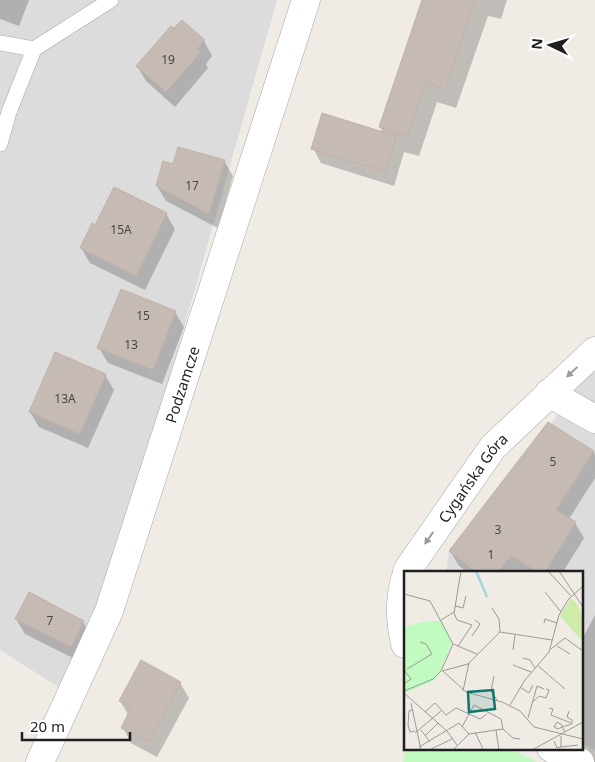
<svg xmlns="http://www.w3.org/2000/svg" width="595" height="762" viewBox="0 0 595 762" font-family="'Noto Sans',sans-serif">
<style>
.residential{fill:#dddcdc}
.park{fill:#c1fbc2}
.shadow{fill:#0003}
.building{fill:#c5bbb4;stroke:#c2b1a7}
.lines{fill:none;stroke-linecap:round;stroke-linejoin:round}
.lane-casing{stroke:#a6a6a6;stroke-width:16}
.street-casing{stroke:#a6a6a6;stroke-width:29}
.lane{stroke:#fff;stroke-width:15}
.street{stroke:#fff;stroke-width:28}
.oneway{fill:#9a9a9a}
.labels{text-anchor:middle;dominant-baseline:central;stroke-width:4;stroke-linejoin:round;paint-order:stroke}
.number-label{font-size:12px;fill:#484644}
.street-label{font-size:15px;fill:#1f1f1f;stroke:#fff}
.inset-river{fill:none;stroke:#a4d5df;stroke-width:2.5}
.inset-road{fill:none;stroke:#9c9a96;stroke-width:1}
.view{fill:#0f766e;fill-opacity:0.15;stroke:#0f766e;stroke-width:2.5}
.inset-edge{fill:none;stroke:#1f1f1f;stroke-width:2.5}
</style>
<rect width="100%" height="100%" fill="#f0ece5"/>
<!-- residential -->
<g class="residential">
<polygon points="0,0 277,0 129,521 63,690 0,650"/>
<polygon points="595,358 595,750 581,743 581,572 446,572 449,551 551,424"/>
</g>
<!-- park -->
<polygon class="park" points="406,748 510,748 537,762 403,762"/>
<!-- shadow -->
<g class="shadow">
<polygon points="0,0 29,0 19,26 0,19"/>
<polygon points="424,0 507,0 501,19 488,16 456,108 437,102 419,156 404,152 394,186 321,163 313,148 383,133 380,127"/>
<polygon points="204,41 212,56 206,64 208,68 175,107 146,81 137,66"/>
<polygon points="224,161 233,176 218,228 166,201 157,186 174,166"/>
<polygon points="166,214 175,229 145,290 90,263 81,248 96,226"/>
<polygon points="175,312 184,327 162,384 108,363 99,348"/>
<polygon points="105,375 114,390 88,448 39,427 30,412"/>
<polygon points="549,424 594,452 595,455 595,478 569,519 575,523 584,538 563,572 523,572 520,570 518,572 467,572 459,566 450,551"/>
<polygon points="595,615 595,762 569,748 581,748 581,641"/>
<polygon points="16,619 83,622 92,637 79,661 25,634"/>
<polygon points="180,683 189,698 157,757 131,743 123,728 129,716 120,701"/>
</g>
<!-- building -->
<g class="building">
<polygon points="422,0 475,0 445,89 426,82 407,137 379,127"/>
<polygon points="182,20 205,40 197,49 201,52 166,92 136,66 171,26 174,28"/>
<polygon points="322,113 396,136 386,172 311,149"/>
<polygon points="178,147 225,160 209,214 156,186 163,161 173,164"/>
<polygon points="114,187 167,213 136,276 80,248 92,223 95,225"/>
<polygon points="121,289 176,311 153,370 97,348"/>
<polygon points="55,352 106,374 80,434 29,412"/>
<polygon points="548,422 594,451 556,510 576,522 545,572 537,572 511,556 498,572 476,572 449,551"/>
<polygon points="29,592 84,621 71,647 15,619"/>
<polygon points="141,660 181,682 149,742 121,728 131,708 119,701"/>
</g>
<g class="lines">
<!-- lane casing -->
<g class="lane-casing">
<g id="lane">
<polyline points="0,43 34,49 111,0"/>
<polyline points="0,144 9,112 34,49"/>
</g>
</g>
<!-- street casing -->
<g class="street-casing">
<g id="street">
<polyline points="549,393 595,419"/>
<path id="s1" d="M407 572 408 569 493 447 595 351"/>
<path d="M405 579C399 603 400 620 405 644"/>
<polyline points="551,748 580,762"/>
<path id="s2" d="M40 762 109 611 306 0"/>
</g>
</g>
<!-- lane -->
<use href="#lane" class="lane"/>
<!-- street -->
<use href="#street" class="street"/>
</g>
<!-- one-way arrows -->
<defs><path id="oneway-solid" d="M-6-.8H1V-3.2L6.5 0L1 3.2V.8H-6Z" transform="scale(1.25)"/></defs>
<g class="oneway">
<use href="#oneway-solid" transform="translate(572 372) rotate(137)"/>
<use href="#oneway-solid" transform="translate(429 538) rotate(125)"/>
</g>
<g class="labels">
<!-- number labels -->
<g class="number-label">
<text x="168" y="59">19</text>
<text x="192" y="185">17</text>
<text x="121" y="229">15A</text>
<text x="143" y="315">15</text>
<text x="131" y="344">13</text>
<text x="65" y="398">13A</text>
<text x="553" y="461">5</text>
<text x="498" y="529">3</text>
<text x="491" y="554">1</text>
<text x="50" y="620">7</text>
</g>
<!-- street labels -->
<g class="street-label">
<text stroke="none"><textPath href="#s2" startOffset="404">Podzamcze</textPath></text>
<text stroke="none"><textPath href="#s1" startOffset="115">Cygańska Góra</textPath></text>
</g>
</g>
<!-- overview -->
<g transform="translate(404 571)">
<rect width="179" height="179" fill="#f0ece5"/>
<path d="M166 28 171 30 179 44V71L156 45Z" fill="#ceeba9"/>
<path d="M21 50H38L48 71 35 104 28 111 1 122 0 56Z" fill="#c1fbc2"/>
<path class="inset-river" d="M72 0 83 26"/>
<path class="inset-road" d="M144 0 167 25M155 0 179 36M141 21 157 41M0 23 26 30 49 73 37 100 29 108 0 120M51 35 59 37 62 25M88 37 95 48 96 61M37 49 50 41M140 52 141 48 153 52M68 65 76 53 71 49M49 73 73 83M54 75 68 54 53 49 50 42 57 0M153 75 166 83M147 78 161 67 179 80M109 79 111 64M119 87 126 89 131 97M109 94 127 101M133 94 161 118M3 98 28 83 22 73 16 71M0 99 7 108 0 113M38 100 64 93 96 61 148 69M39 100 62 121 98 131 116 140 130 156 179 168M90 105 87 120 93 129M116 116 125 122 129 114M59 120 65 92M0 122 43 160 53 174M129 131 135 125 142 127 145 119 142 118M7 132 17 179M106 134 121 109 145 81 155 44 164 29 179 15M145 137 149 138 147 144 167 152M8 139 5 140 4 154 6 161 11 160M165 140 163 146 168 149V153M21 141 31 132 42 144 52 137 76 148 83 143M124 147 133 115 140 118M58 156 70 134 97 148 99 158M99 158 109 167 116 168M17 159 26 171M92 159 95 179M71 161 79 178M161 161 158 156V154L153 151 150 156 154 158 158 156 168 153M11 162 37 140M21 165 34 152M150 170 153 177 157 176V165M15 176 55 152 65 163M157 176 174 174M25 179 48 168M49 179 65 163 99 158M128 179 179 151"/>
<path class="view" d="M89 119 91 138 65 141 64 121Z"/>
<rect width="179" height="179" class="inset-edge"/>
</g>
<!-- north arrow -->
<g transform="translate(550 45) rotate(275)" stroke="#ffffff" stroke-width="4" paint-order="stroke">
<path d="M0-4L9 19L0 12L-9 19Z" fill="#1f1f1f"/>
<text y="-8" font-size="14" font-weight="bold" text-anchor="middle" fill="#1f1f1f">N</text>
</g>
<!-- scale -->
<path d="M22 732v8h108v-8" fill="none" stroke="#1f1f1f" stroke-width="2.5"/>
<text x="30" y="732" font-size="15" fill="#1f1f1f" stroke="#ffffff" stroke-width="4" paint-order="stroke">20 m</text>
</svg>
